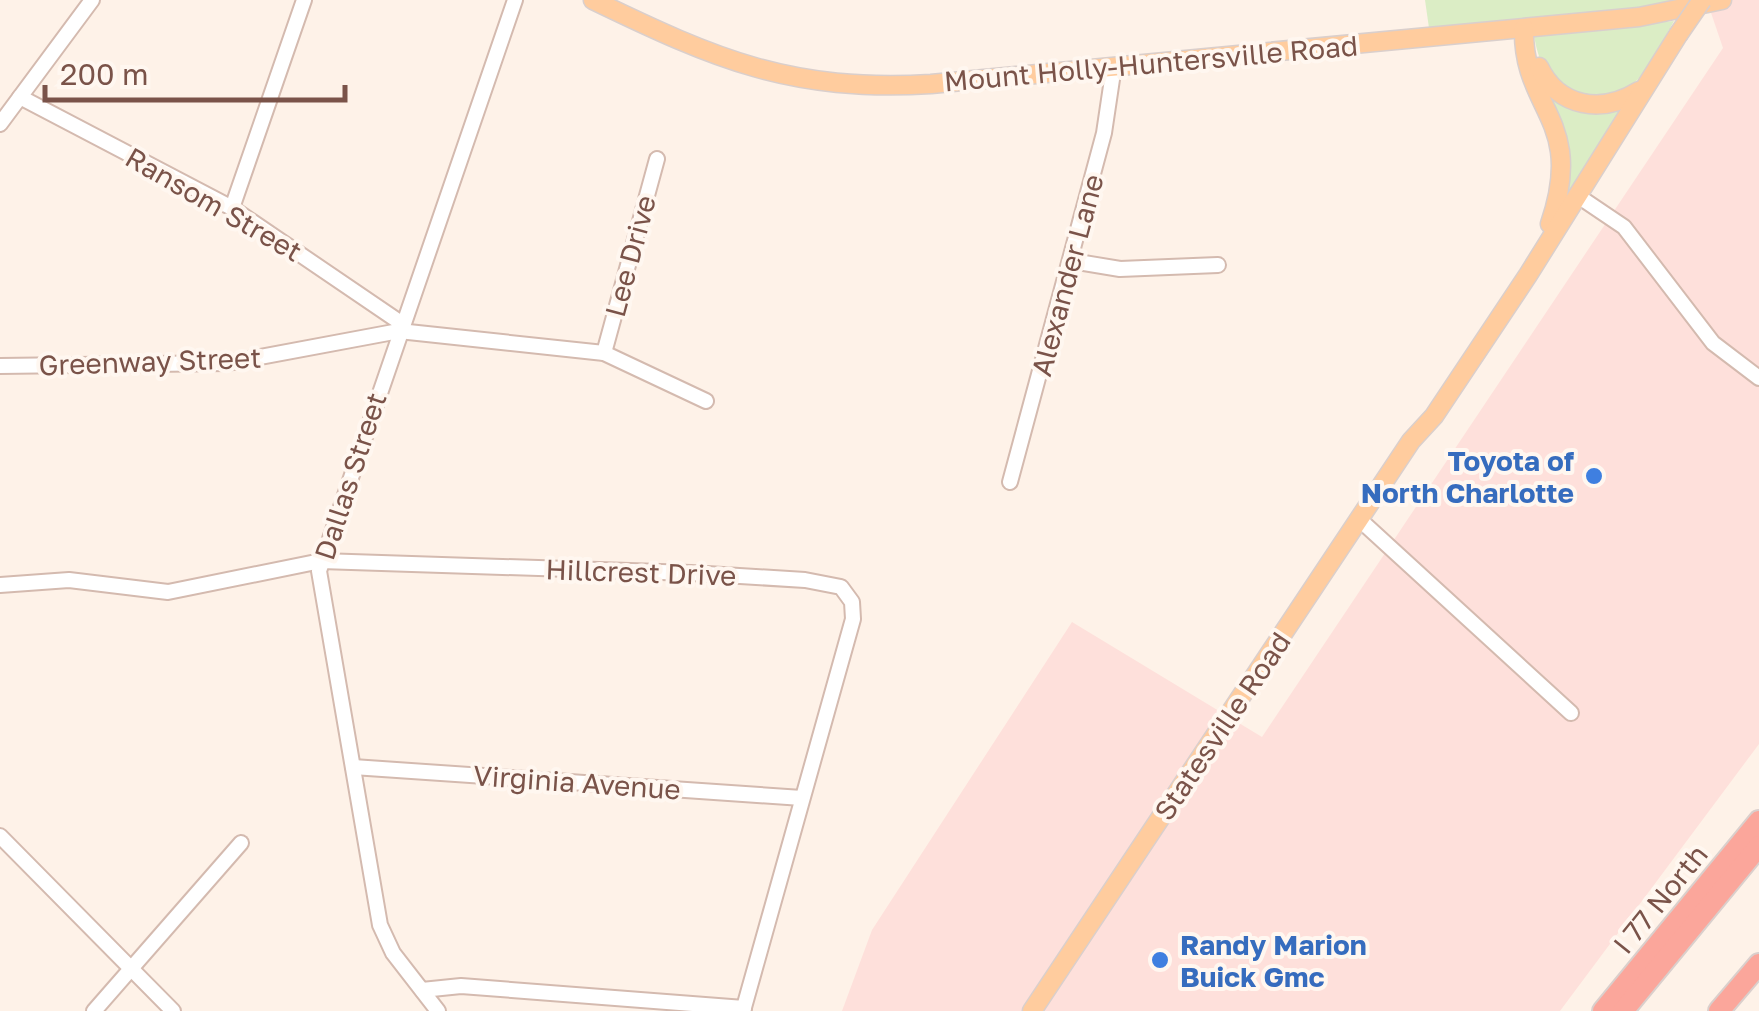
<svg xmlns="http://www.w3.org/2000/svg" width="1759" height="1011" viewBox="0 0 1759 1011" font-family="'Golos Text',sans-serif">
<style>
.commercial{fill:#fee0db}
.green{fill:#dbedc5}
.lines{fill:none;stroke-linecap:round;stroke-linejoin:round}
.minor-casing{stroke:#d4baaf;stroke-width:18}
.major-casing{stroke:#dacfcc;stroke-width:21}
.highway-casing{stroke:#dacfcc;stroke-width:24}
.minor{stroke:#fff;stroke-width:14}
.major{stroke:#ffcc9e;stroke-width:18}
.highway{stroke:#fba69b;stroke-width:20}
.major-bridge-casing{stroke:#dacfcc;stroke-width:21;stroke-linecap:butt}
.major-bridge{stroke:#ffcc9e;stroke-width:18}
.shop-dot{fill:#3f7fe0;stroke:#fff7f0;stroke-width:4}
.labels{text-anchor:middle;dominant-baseline:central;stroke-width:8;stroke-linejoin:round;paint-order:stroke}
.street-label{font-size:28px;fill:#7a5349;stroke:#fff7f0}
.shop-label{font-size:28px;font-weight:bold;fill:#366cbe;stroke:#fff7f0;text-anchor:end}
</style>
<rect width="100%" height="100%" fill="#fef2e8"/>
<!-- commercial -->
<polygon class="commercial" points="1722,0 1759,0 1759,744 1560,1011 842,1011 872,930 1072,622 1262,737 1723,48 1708,4"/>
<!-- green -->
<g class="green">
<polygon points="1425,0 1684,0 1680,5 1429,28"/>
<path d="M1674 21 1645 73 1617 98C1570 95 1542 88 1534 35Z"/>
<polygon points="1542,79 1555,94 1628,102 1559,206"/>
</g>
<g class="lines">
<!-- minor casing -->
<g class="minor-casing">
<g id="minor">
<polyline points="20,97 232,208 401,323"/>
<polyline points="0,124 92,0"/>
<polyline points="1578,196 1624,227 1713,343 1759,378"/>
<polyline points="232,208 304,0"/>
<polyline points="1072,261 1120,269 1218,265"/>
<polyline points="604,353 657,159"/>
<polyline points="0,366 228,363 399,331 604,353 706,401"/>
<polyline points="1010,482 1104,133 1114,66"/>
<polyline points="1359,519 1571,713"/>
<polyline points="0,585 69,580 168,592 321,561 691,573 805,580 841,587 852,602 853,619 743,1011"/>
<polyline points="353,767 802,798"/>
<polyline points="0,836 173,1011"/>
<polyline points="422,990 461,986 744,1008"/>
<polyline points="94,1011 241,843"/>
<polyline points="438,1011 393,953 380,925 319,571 515,0"/>
</g>
</g>
<!-- major casing -->
<g class="major-casing">
<g id="major">
<path d="M593 0C717 60 791 92 931 84L1639 17 1722 0"/>
<path d="M1524 28C1522 111 1586 118 1550 224"/>
<path d="M1539 67C1559 108 1602 114 1639 91"/>
<polyline points="1032,1011 1411,441 1434,416 1528,275 1678,35"/>
</g>
</g>
<!-- highway casing -->
<g class="highway-casing">
<g id="highway">
<polyline points="1603,1011 1759,821"/>
<polyline points="1623,1011 1759,846"/>
<polyline points="1719,1011 1759,964"/>
</g>
</g>
<!-- minor -->
<use href="#minor" class="minor"/>
<!-- major -->
<use href="#major" class="major"/>
<!-- highway -->
<use href="#highway" class="highway"/>
<!-- major-bridge casing -->
<g class="major-bridge-casing">
<polyline id="major-bridge" points="1678,35 1702,0"/>
</g>
<!-- major-bridge -->
<use href="#major-bridge" class="major-bridge"/>
</g>
<!-- markers -->
<g class="shop-dot">
<circle cx="1594" cy="476" r="10"/>
<circle cx="1160" cy="960" r="10"/>
</g>
<g class="labels">
<!-- street labels -->
<g class="street-label">
<text transform="translate(1151 63) rotate(-5)">Mount Holly-Huntersville Road</text>
<text transform="translate(214 204) rotate(30)">Ransom Street</text>
<text transform="translate(630 256) rotate(-75)">Lee Drive</text>
<text transform="translate(1067 275) rotate(-75)">Alexander Lane</text>
<text transform="translate(150 361) rotate(-2)">Greenway Street</text>
<text transform="translate(350 476) rotate(-72)">Dallas Street</text>
<text transform="translate(641 572) rotate(2)">Hillcrest Drive</text>
<text transform="translate(1222 726) rotate(-56)">Statesville Road</text>
<text transform="translate(577 782) rotate(4)">Virginia Avenue</text>
<text transform="translate(1660 899) rotate(-51)">I 77 North</text>
</g>
<!-- shop labels -->
<g class="shop-label">
<text x="1574" y="460">Toyota of<tspan x="1574" dy="32">North Charlotte</tspan></text>
<text x="1180" y="944" text-anchor="start">Randy Marion<tspan x="1180" dy="32">Buick Gmc</tspan></text>
</g>
</g>
<!-- scale -->
<path d="M45 85v15h300v-15" fill="none" stroke="#7a5349" stroke-width="5"/>
<text x="60" y="85" font-size="30" fill="#7a5349" stroke="#fff7f0" stroke-width="8" paint-order="stroke">200 m</text>
</svg>
